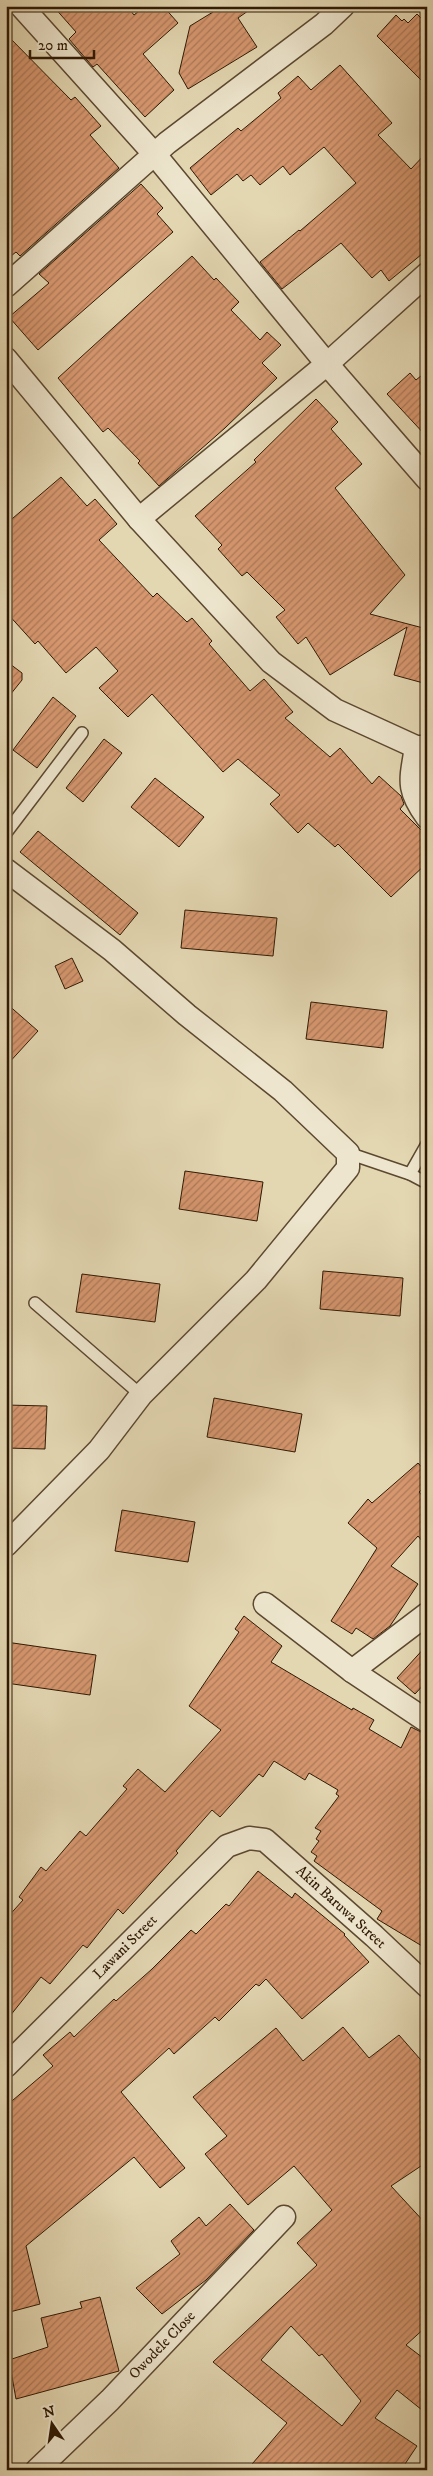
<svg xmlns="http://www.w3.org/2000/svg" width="433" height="2476" viewBox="0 0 433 2476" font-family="'IM FELL DW Pica',serif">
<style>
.building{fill:url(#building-hatch);stroke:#2f1904;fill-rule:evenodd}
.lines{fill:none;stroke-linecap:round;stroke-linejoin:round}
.lane-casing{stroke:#5c4830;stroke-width:14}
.street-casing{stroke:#5c4830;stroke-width:25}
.lane{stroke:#ede5cd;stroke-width:11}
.street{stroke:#ede5cd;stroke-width:22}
.labels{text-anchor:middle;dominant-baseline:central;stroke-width:4;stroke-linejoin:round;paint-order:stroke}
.street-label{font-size:15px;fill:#2f1904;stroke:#ede5cd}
</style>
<defs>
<pattern id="building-hatch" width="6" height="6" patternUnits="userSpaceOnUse" patternTransform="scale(1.25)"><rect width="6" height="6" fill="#d6976f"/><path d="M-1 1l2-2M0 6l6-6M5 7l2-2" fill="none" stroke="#ae7a59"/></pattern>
</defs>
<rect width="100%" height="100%" fill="#e3d7b2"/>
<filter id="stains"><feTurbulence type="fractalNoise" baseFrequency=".004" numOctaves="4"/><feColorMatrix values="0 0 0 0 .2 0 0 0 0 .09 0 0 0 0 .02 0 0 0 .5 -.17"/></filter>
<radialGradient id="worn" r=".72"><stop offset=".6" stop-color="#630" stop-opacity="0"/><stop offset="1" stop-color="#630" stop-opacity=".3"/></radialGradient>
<!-- building -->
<g class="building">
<polygon points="53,6 127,6 134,15 145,6 163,6 178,23 143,54 174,90 145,117 97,64 93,67 69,39 76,32"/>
<polygon points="209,6 255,6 238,18 257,47 188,89 179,73 190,26 213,12"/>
<polygon points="417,14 427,24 427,86 377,36 396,15 402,21 404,19 408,23"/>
<polygon points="6,34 71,100 75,97 101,126 90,135 119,168 20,256 16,252 6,260"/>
<polygon points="340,65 392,123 378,135 411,169 427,152 427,250 389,281 381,270 372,278 341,243 282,289 260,262 299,230 300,231 356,183 324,147 290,175 283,166 260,185 251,175 243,181 237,174 211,195 190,168 238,128 241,131 281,98 278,93 298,76 311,90"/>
<polygon points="141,184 163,208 157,214 173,232 38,350 9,317 49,283 39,274"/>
<polygon points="192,256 214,280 216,278 239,302 231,310 260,340 267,332 281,345 262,363 277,378 225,428 159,486 138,463 140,461 108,428 103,432 58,378"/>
<polygon points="427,371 427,437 387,394 410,373 416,380"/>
<polygon points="316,399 338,422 331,429 362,464 335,488 405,575 370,614 427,629 427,684 394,675 407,627 330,675 306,637 298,644 276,617 285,610 247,572 242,576 218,549 222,545 195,516 256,462 254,460"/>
<polygon points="61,477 87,506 95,499 117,524 99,540 153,597 157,593 187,622 192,618 212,641 209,644 250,691 264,679 293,712 285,718 330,757 340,748 372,784 379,776 401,796 404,804 400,809 427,836 427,863 391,897 338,844 335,847 308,823 298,833 270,804 280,795 238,759 223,772 152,694 128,717 99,688 118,671 96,647 66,673 38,641 35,644 6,612 6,524"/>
<polygon points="6,661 22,673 22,680 6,700"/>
<polygon points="53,697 76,716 37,768 13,750"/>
<polygon points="104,739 122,753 83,802 66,788"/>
<polygon points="155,778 204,817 179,847 131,807"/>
<polygon points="38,831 138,913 120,935 20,852"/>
<polygon points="185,910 277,918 273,956 181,948"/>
<polygon points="72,958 83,981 65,989 55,966"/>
<polygon points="311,1002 387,1011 383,1048 306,1039"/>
<polygon points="6,1003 38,1031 6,1066"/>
<polygon points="185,1171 263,1182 257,1221 179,1209"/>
<polygon points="323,1271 403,1278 400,1316 320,1309"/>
<polygon points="82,1274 160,1284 155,1322 76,1312"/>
<polygon points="214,1398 302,1414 295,1452 207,1437"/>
<polygon points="6,1405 47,1406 45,1449 6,1448"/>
<polygon points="418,1463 427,1473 427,1485 419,1492 427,1501 427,1547 418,1536 391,1566 418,1584 390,1626 373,1639 356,1628 352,1634 331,1621 377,1548 348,1523 368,1499 372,1503"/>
<polygon points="122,1510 195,1522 188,1562 115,1551"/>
<polygon points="244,1616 282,1646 271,1662 352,1710 353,1708 374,1720 369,1729 401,1748 411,1727 427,1735 427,1949 377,1919 382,1911 314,1861 317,1856 311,1852 319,1841 316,1839 321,1831 315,1828 339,1796 336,1794 338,1790 309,1773 305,1780 274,1761 263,1777 259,1774 220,1817 212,1810 176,1851 178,1853 123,1914 118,1909 87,1948 83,1945 50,1984 41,1977 6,2021 6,1919 23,1900 19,1897 41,1867 46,1871 80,1831 86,1836 127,1789 123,1786 138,1769 165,1792 221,1730 189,1706 239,1632 235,1629"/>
<polygon points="6,1642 96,1655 90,1695 6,1683"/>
<polygon points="427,1645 427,1681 415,1694 397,1678"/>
<polygon points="258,1871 292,1898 295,1893 345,1934 344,1935 369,1962 302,2019 266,1979 259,1986 256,1984 219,2021 215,2017 174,2054 169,2048 121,2092 185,2168 160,2188 134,2157 26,2246 40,2304 6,2313 6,2106 53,2066 43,2055 70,2032 74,2037 114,1999 116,2001 152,1969 191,1930 196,1934 226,1904 229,1906"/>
<path d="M343 2027 369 2058 399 2035 427 2067V2162L391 2186 427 2225V2326L406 2345 427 2361V2414L397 2390 375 2418 417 2446 401 2470H247L287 2423 213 2362 317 2265 297 2243 332 2210 294 2166 248 2205 205 2154 227 2136 193 2097 276 2028 303 2061ZM291 2326 319 2356 322 2354 361 2401 342 2426 261 2360Z"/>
<polygon points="230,2204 254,2230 206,2280 162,2314 136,2288 180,2254 171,2241 199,2217 206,2226"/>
<polygon points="100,2297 119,2371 16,2399 9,2360 48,2347 41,2318 82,2308 80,2302"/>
</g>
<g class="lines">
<!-- lane casing -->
<g class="lane-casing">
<g id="lane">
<polyline points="6,833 82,733"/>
<polyline points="348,1153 410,1174 427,1183"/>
<polyline points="410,1174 427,1144"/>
<polyline points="35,1303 141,1395"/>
</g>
</g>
<!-- street casing -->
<g class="street-casing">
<g id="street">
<polyline points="21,6 156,156 327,364 427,479"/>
<polyline points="6,286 167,143 324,24 343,6"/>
<polyline points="6,359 139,519 271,662 335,710 416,747 427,747"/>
<polyline points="139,519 327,364 427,274"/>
<path d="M416 747C411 780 406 788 427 817"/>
<polyline points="6,870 112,950 187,1015 283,1091 348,1153 348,1168 256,1280 141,1395 99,1450 6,1545"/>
<polyline points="265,1604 352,1671 427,1721"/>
<polyline points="352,1671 427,1614"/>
<polyline points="6,2066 227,1846 249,1838 265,1840 374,1936 427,1986"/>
<polyline points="37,2470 110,2400 284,2217"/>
</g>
</g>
<!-- lane -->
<use href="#lane" class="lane"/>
<!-- street -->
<use href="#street" class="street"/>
</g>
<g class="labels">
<!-- street labels -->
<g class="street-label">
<text transform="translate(341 1907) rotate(42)">Akin Baruwa Street</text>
<text transform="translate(125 1947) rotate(-45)">Lawani Street</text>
<text transform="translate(162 2345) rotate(-46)">Owodele Close</text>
</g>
</g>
<!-- margin -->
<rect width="433" height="2476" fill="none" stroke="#e3d7b2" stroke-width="25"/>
<rect x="8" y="8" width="418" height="2461" fill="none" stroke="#2f1904" stroke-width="2.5"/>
<rect x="12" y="12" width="408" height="2451" fill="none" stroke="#2f1904"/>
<!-- north arrow -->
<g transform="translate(52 2424) rotate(347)" stroke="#ede5cd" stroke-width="4" paint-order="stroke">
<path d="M0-4L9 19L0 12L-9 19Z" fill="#2f1904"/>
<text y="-8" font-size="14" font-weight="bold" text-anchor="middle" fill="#2f1904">N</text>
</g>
<!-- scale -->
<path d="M30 50v8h64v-8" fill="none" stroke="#2f1904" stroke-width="2.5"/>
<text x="38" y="50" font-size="15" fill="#2f1904" stroke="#ede5cd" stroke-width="4" paint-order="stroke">20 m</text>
<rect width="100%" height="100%" filter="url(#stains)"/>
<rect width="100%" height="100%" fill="url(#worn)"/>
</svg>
